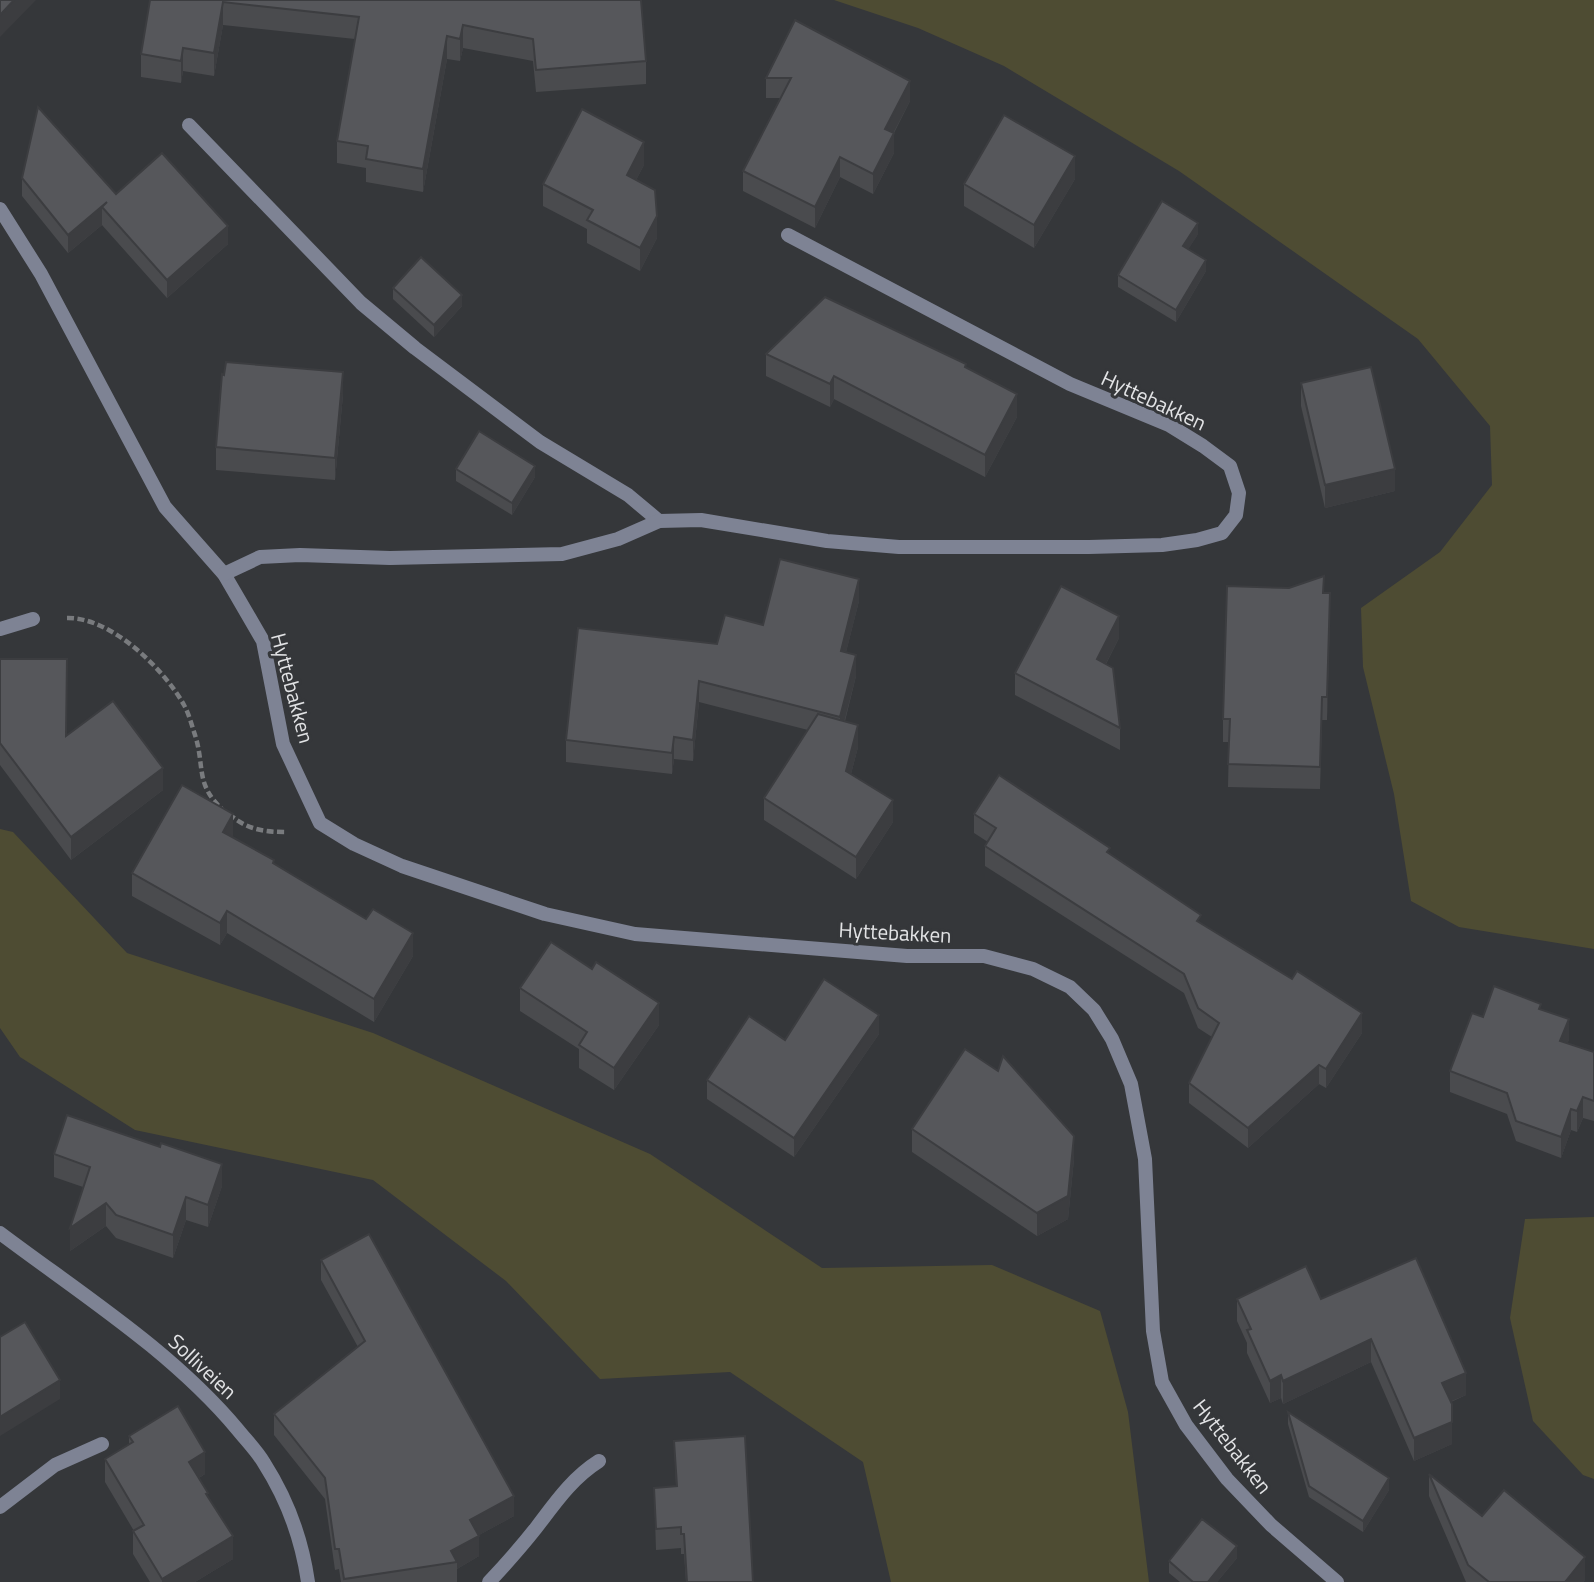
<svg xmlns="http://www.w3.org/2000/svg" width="1594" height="1582" viewBox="0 0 1594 1582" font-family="'Titillium Web',sans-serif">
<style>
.green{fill:#4e4c33}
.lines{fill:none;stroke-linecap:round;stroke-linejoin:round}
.path{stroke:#797b7e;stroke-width:4.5;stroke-dasharray:7 3.5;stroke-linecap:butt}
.service{stroke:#7e8394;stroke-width:14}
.minor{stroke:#7e8394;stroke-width:14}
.wall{fill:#4a4b4e}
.shaded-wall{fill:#3c3d40}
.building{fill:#56575b;stroke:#3c3d40;stroke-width:2}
.labels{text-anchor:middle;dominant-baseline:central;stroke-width:6;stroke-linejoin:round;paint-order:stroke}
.street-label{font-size:21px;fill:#e2e3e5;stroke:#35373a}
</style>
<rect width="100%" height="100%" fill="#35373a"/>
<!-- green -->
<g class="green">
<polygon points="834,0 1594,0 1594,949 1459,927 1411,901 1394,794 1363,667 1361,608 1440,552 1492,485 1490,426 1418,339 1179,171 1004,66 918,28"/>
<polygon points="0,829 13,832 127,953 373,1033 650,1154 822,1268 992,1265 1100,1311 1128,1412 1149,1582 891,1582 863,1462 730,1372 600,1379 506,1281 373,1180 135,1130 20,1057 0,1028"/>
<polygon points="1594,1217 1594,1479 1583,1475 1533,1421 1510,1318 1525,1219"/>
</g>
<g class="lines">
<!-- path -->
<g class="path">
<path d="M67 618C111 617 164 669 184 705 189 714 192 726 195 735 205 766 195 784 222 809"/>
<path d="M229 814C246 829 263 832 285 832"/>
</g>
<!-- service -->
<polyline class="service" points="0,1507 55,1465 102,1444"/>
<!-- minor -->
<g class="minor">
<polyline points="189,125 361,303 415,348 540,442 628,495 659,521"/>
<polyline points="0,209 41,274 165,507 224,574 263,641 283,744 320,823 354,844 402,866 545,914 635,934 907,956 984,956 1033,969 1070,987 1094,1010 1112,1039 1131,1084 1145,1159 1153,1331 1162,1382 1186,1425 1227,1479 1271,1525 1337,1582"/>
<polyline points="224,574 260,557 300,555 390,558 562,554 618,539 659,521 701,520 827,541 899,547 1089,547 1162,545 1197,540 1222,533 1236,515 1239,493 1230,466 1203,446 1169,425 1070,384 788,235"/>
<polyline points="0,629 33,619"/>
<path d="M0 1233C81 1294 172 1351 238 1430 246 1440 257 1451 264 1463 287 1499 302 1540 308 1582"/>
<path d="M489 1582C505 1565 521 1547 536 1528 555 1503 572 1478 599 1461"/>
</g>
</g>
<!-- wall -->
<g class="wall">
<polygon points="150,0 641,0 646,61 646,84 536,92 533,61 463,48 460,61 447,59 423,192 366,182 366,168 337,163 337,141 355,39 223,25 214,76 183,71 181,83 141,77 141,54"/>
<polygon points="795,20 910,101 894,133 894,153 873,194 840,177 815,228 743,191 743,171 780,98 766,98 766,78"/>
<polygon points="644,165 636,180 657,238 640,271 587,243 587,229 543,206 543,184"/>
<polygon points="22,178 116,194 228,244 167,298 102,225 68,253 22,196"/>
<polygon points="1075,179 1034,248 964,206 964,184"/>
<polygon points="1198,234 1188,249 1206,271 1176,322 1118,287 1118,275"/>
<polygon points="393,288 462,306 434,337 393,299"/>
<polygon points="766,354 966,368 1017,417 985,477 834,399 830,407 766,376"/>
<polygon points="1301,383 1395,491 1325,508 1301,406"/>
<polygon points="343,395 335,480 216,470 216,447"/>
<polygon points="456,469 535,477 512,515 456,481"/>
<polygon points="1324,593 1330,615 1327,720 1322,720 1320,789 1228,787 1229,742 1223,742 1223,719"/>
<polygon points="859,601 846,652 856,676 845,721 858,747 851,774 893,822 856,879 764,820 764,798 808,730 699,702 693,761 674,759 672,774 566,762 566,740 717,644 763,625"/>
<polygon points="1119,638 1106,664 1120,728 1120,750 1015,695 1015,673"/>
<polygon points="0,659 66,736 163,790 71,860 0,765"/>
<polygon points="974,814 1110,854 1201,923 1362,1033 1326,1088 1319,1084 1248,1148 1189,1103 1189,1083 1212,1037 1198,1028 1184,993 985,866 985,846 988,842 974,833"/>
<polygon points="233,836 232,837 413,956 374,1022 227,933 220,945 132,896 132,873"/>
<polygon points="520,988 659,1025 614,1090 579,1068 579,1049 520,1011"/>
<polygon points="1541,1009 1569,1040 1567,1043 1594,1052 1594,1121 1583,1118 1577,1132 1571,1130 1561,1158 1516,1141 1507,1114 1450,1092 1450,1071 1483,1017"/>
<polygon points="879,1034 794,1157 707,1099 707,1080 785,1040"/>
<polygon points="912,1129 1074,1159 1068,1219 1037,1236 912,1152"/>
<polygon points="54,1154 222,1186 208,1227 186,1220 173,1258 116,1238 106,1226 70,1251 83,1187 54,1177"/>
<polygon points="321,1260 514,1516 479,1535 479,1556 457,1569 457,1582 341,1582 339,1569 335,1570 325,1499 274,1435 274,1414 358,1347 321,1280"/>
<polygon points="1237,1299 1321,1299 1466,1395 1451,1402 1452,1444 1414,1461 1371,1362 1283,1404 1281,1398 1270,1403 1247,1353 1247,1343 1237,1321"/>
<polygon points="1288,1412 1389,1490 1363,1532 1309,1497 1288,1424"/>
<polygon points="129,1436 205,1474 199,1478 208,1497 233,1559 195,1582 150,1582 133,1554 133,1531 134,1531 105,1482 105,1459 129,1444"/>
<polygon points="674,1441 753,1582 686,1582 684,1554 681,1554 681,1548 656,1550 654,1488 676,1486"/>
<polygon points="1429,1474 1482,1516 1585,1580 1583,1582 1466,1582 1429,1496"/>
<polygon points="1237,1558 1217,1582 1180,1582 1169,1573 1169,1561"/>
</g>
<!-- shaded-wall -->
<g class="shaded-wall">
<polygon points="14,0 36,0 0,37 0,15"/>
<polygon points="223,2 223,25 214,76 214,53"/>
<polygon points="463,25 463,48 460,61 460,39"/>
<polygon points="447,36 447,59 423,192 423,169"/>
<polygon points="183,48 183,71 181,83 181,61"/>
<polygon points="910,81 910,101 885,149 885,129"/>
<polygon points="894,133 894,153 873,194 873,174"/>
<polygon points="644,142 644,165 627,197 627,175"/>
<polygon points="1075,156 1075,179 1034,248 1034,225"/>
<polygon points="840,157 840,177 815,228 815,207"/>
<polygon points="102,207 102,225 68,253 68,235"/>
<polygon points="657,216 657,238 640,271 640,248"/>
<polygon points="1198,223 1198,234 1183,258 1183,246"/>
<polygon points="228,226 228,244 167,298 167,280"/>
<polygon points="1206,260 1206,271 1176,322 1176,310"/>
<polygon points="462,295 462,306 434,337 434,325"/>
<polygon points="343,372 343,395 335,480 335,458"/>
<polygon points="834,376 834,399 830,407 830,384"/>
<polygon points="1017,394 1017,417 985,477 985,455"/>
<polygon points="535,466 535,477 512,515 512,503"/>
<polygon points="1395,469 1395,491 1325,508 1325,485"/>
<polygon points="859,579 859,601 841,672 841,651"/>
<polygon points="1330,593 1330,615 1327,720 1327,697"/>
<polygon points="1119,616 1119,638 1097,681 1097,659"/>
<polygon points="856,655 856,676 840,738 840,717"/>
<polygon points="699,681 699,702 693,761 693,740"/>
<polygon points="858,725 858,747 846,793 846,771"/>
<polygon points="674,737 674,759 672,774 672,753"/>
<polygon points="163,768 163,790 71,860 71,837"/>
<polygon points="893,800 893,822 856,879 856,857"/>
<polygon points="233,814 233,836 223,854 223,832"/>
<polygon points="227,911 227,933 220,945 220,923"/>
<polygon points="413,933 413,956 374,1022 374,999"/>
<polygon points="659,1003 659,1025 614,1090 614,1068"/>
<polygon points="1362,1013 1362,1033 1326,1088 1326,1069"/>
<polygon points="879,1015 879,1034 794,1157 794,1138"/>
<polygon points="1569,1019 1569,1040 1560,1061 1560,1041"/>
<polygon points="1319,1065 1319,1084 1248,1148 1248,1128"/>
<polygon points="1583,1097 1583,1118 1577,1132 1577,1111"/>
<polygon points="1571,1109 1571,1130 1561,1158 1561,1137"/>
<polygon points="1074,1136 1074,1159 1068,1219 1037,1236 1037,1213"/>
<polygon points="222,1164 222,1186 208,1227 208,1205"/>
<polygon points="186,1197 186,1220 173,1258 173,1235"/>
<polygon points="106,1203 106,1226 70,1251 70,1228"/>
<polygon points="1371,1339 1371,1362 1283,1404 1283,1381"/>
<polygon points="1466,1373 1466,1395 1442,1405 1442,1383"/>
<polygon points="1281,1375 1281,1398 1270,1403 1270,1381"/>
<polygon points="60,1380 60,1399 0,1436 0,1417"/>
<polygon points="1452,1422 1452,1444 1414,1461 1414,1438"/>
<polygon points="205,1452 205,1474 189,1484 189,1462"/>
<polygon points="1389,1478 1389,1490 1363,1532 1363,1521"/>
<polygon points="514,1496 514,1516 470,1540 470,1520"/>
<polygon points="233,1536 233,1559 195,1582 162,1582 162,1579"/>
<polygon points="479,1536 479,1556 457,1569 457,1562 451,1551"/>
<polygon points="1237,1546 1237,1558 1217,1582 1208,1582"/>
<polygon points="1585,1557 1585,1580 1583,1582 1565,1582"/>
</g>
<!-- building -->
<g class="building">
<polygon points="0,0 14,0 0,15"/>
<polygon points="150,0 641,0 646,61 536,70 533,39 463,25 460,39 447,36 423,169 366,159 368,146 337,141 359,17 223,2 214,53 183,48 181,61 141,54"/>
<polygon points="795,20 910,81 885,129 894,133 873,174 840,157 815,207 743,171 791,78 766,78"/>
<polygon points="38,107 116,194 162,153 228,226 167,280 102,207 107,202 68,235 22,178"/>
<polygon points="582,109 644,142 627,175 655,190 657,216 640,248 587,220 593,210 543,184"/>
<polygon points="1004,115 1075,156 1034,225 964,184"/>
<polygon points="1162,201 1198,223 1183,246 1206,260 1176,310 1118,275"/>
<polygon points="421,257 462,295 434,325 393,288"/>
<polygon points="825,297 966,364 965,367 1017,394 985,455 834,376 830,384 766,354"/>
<polygon points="226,362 343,372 335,458 216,447 222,374 224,375"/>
<polygon points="1371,367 1395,469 1325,485 1301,383"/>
<polygon points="479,431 535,466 512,503 456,469"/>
<polygon points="780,559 859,579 841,651 856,655 840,717 699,681 693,740 674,737 672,753 566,740 578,628 717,644 725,615 763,625"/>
<polygon points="1324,576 1323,593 1330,593 1327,697 1322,697 1320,767 1228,764 1230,719 1223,719 1227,586 1289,588"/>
<polygon points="1061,586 1119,616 1097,659 1113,668 1120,728 1015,673"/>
<polygon points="0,659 67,659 66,736 113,701 163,768 71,837 0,743"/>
<polygon points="818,714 858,725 846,771 893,800 856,857 764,798"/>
<polygon points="999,775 1110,848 1107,852 1201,915 1197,921 1292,979 1297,971 1362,1013 1326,1069 1319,1065 1248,1128 1189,1083 1219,1023 1198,1008 1184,974 985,846 996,828 974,814"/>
<polygon points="182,785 233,814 223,832 274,860 273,863 366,919 373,909 413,933 374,999 227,911 220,923 132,873"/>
<polygon points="551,942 592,969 596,962 659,1003 614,1068 579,1045 587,1032 520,988"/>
<polygon points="824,979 879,1015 794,1138 707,1080 749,1016 785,1040"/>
<polygon points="1494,986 1541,1004 1539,1009 1569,1019 1560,1041 1594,1052 1594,1101 1583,1097 1577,1111 1571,1109 1561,1137 1516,1121 1507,1093 1450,1071 1472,1013 1483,1017"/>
<polygon points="965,1049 998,1071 1003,1056 1074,1136 1068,1196 1037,1213 912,1129"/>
<polygon points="67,1115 160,1147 161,1143 222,1164 208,1205 186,1197 173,1235 116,1215 106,1203 70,1228 90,1167 54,1154"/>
<polygon points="369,1234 514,1496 470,1520 479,1536 451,1551 457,1562 344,1579 339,1549 335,1549 325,1478 274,1414 365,1341 321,1260"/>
<polygon points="1416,1258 1466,1373 1442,1383 1452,1404 1452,1422 1414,1438 1371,1339 1283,1381 1281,1375 1270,1381 1247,1330 1251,1329 1237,1299 1306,1266 1321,1299"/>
<polygon points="25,1322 60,1380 0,1417 0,1337"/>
<polygon points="178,1406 205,1452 189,1462 208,1493 206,1494 233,1536 162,1579 133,1531 144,1525 105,1459 133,1442 129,1436"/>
<polygon points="1288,1412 1389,1478 1363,1521 1309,1486"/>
<polygon points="745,1436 753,1582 687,1582 684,1534 681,1534 681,1527 656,1529 654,1488 677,1486 674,1441"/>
<polygon points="1429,1474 1482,1516 1504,1490 1585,1557 1565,1582 1489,1582 1468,1565"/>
<polygon points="1202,1519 1237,1546 1208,1582 1193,1582 1169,1561"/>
</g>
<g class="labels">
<!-- street labels -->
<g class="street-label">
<text transform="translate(1154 400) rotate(25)">Hyttebakken</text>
<text transform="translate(293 688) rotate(75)">Hyttebakken</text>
<text transform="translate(895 932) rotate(3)">Hyttebakken</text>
<text transform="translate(203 1366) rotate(43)">Solliveien</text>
<text transform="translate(1233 1446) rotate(52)">Hyttebakken</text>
</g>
</g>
</svg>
